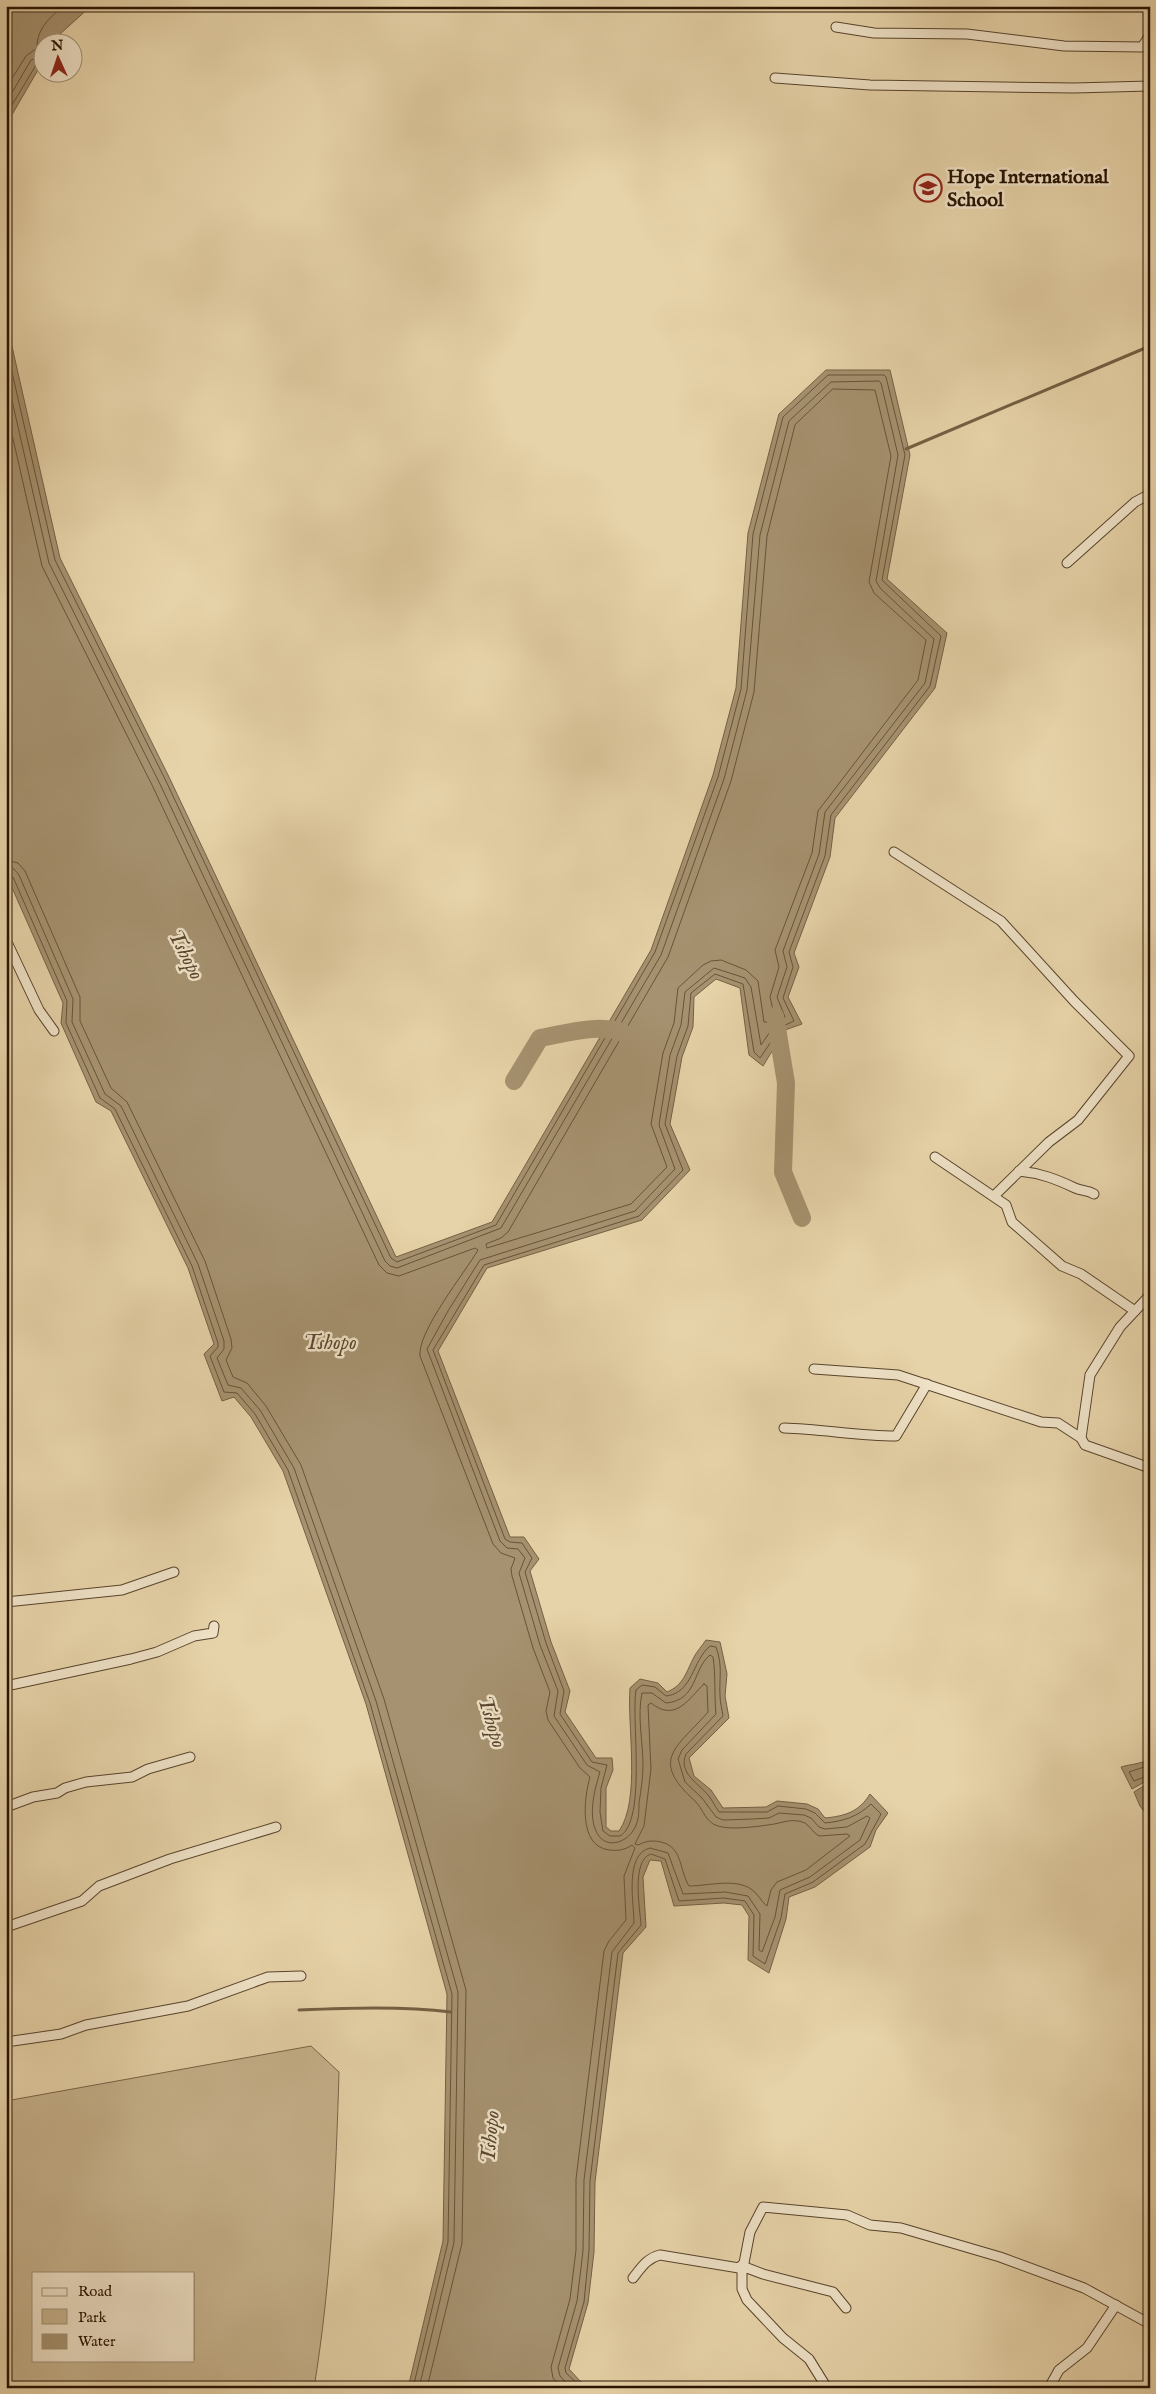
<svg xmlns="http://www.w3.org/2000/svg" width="1156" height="2394" viewBox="0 0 1156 2394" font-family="'IM FELL English',serif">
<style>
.green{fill:#c7b38d;stroke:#786448;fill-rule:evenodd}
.water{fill:#a69270;stroke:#746044}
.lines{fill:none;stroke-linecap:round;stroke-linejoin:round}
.shore{stroke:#675339;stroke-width:1}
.stream{stroke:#746044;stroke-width:3}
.river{stroke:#a69270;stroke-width:18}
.street-casing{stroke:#58442c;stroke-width:11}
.street{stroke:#efe2c7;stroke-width:9}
.labels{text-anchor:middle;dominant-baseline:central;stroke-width:5;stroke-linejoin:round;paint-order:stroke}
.poi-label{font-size:20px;font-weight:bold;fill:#281402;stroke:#efe2c7;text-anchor:start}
.water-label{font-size:21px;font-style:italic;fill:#5a462e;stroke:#efe2c7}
</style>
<rect width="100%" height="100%" fill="#e7d3a9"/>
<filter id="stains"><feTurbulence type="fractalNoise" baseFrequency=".004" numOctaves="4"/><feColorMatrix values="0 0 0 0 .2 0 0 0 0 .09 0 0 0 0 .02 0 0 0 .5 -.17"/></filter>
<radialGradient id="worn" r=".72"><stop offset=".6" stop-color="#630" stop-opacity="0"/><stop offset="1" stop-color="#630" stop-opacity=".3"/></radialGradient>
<!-- green -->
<path class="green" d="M311 2046 339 2072C336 2178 331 2284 314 2388H6V2101ZM34 2273H194V2360H34Z"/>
<!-- water -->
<g class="water">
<polygon points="6,6 91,6 59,35 55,42 42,42 42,63 6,125"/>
<path d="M6 320 60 558 169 777 396 1257 492 1222 651 950 713 775 736 688 748 533 779 414 826 370H890L910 455 887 579 947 633 935 688 835 818 830 857 794 953 799 967 788 997 802 1024 785 1030 763 1066 749 1055 740 988 716 979 694 997 693 1027 682 1057 670 1124 690 1170 642 1220 487 1268 438 1351 510 1537H524L539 1559 530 1571 551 1642 570 1691 565 1712 596 1758H612L613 1770 606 1788V1827L611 1831H619C641 1800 627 1726 630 1688L640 1679 658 1683 667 1692C684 1685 686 1672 694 1657 697 1651 702 1646 706 1640L720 1642 727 1674 725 1696 729 1718 689 1758 694 1776 711 1790 723 1808 766 1807 777 1801 807 1804 818 1809 825 1818C845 1816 859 1812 870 1794L888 1813 876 1830 870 1847 815 1887 789 1897 786 1919 769 1973 748 1960 749 1916 742 1905 724 1903 674 1906 661 1861 650 1860 643 1877 646 1927 623 1953 595 2182 594 2252 588 2303 569 2369 580 2381 592 2388H408L443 2241 447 1994 366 1704 283 1471 251 1417 234 1397 222 1401 204 1354 214 1344 188 1268 111 1111 96 1102 61 1023 63 1003 6 874Z"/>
<path d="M1150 1759V1779L1132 1789 1121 1767C1131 1764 1141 1764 1150 1759Z"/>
<polygon points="1150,1782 1150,1818 1149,1818 1140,1806 1134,1792"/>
</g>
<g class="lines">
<!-- shore -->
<g class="shore">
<path d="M6 88 26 56 37 48C37 28 49 19 63 6"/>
<polyline points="6,103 31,60 42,56"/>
<polyline points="6,115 36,65 42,62"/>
<path d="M6 346 55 560 165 779 391 1258 397 1262 496 1225 655 952 718 777 741 689 753 534 783 417 828 375H884L886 377 905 455 882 580 941 636 930 686 831 815 825 856 789 952 793 967 783 998 794 1021 781 1027 760 1058 754 1052 743 984 715 974 691 993 688 1026 677 1056 665 1124 683 1170 639 1216 484 1265 433 1350 505 1539 510 1542 522 1543 532 1558 525 1572 546 1643 564 1691 560 1714 592 1762 607 1765 601 1788 600 1812 603 1831 610 1836H620C647 1820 631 1720 636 1690L642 1685 655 1687 666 1696C693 1693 692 1661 710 1646L716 1647C723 1667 719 1676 720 1696 720 1702 722 1709 723 1716L686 1754C678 1773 698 1783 708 1795 712 1800 715 1806 719 1812H767L778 1806 806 1809 815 1813 825 1823C844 1821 857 1817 871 1804L881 1814 865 1844 813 1882 785 1894 781 1918 765 1964 753 1956 754 1915 745 1901 724 1898 679 1901 665 1859 651 1854C631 1860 640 1909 641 1925L618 1953 590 2181 589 2251 584 2302 565 2368 566 2373 582 2388"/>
<path d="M6 374 49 563 159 782 385 1261 390 1266 397 1268 501 1228 661 955 724 779 747 690 760 535 789 421 831 382 879 381 881 383 898 455 876 581 880 588 934 639 925 683 825 812 819 854 783 951 787 967 777 997 785 1017 776 1023 761 1045 751 987 745 978 714 968 685 992 681 1025 670 1055 659 1125 675 1169 635 1211 480 1260 448 1311 427 1349 500 1541 507 1548 518 1549 525 1558 519 1573 540 1645 558 1691 554 1716 587 1765 600 1772C595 1788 588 1814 596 1831 605 1852 630 1842 636 1825 639 1819 639 1810 639 1803 641 1790 643 1778 643 1765 643 1742 637 1716 642 1693H652L666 1703C698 1700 692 1670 710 1655L713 1657C716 1676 714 1695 716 1714L682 1750 678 1759 685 1782 702 1798 716 1817 723 1820 753 1819 769 1818 779 1813 804 1815 811 1818 819 1827 825 1829 847 1827 867 1816 870 1818 860 1840 810 1877 780 1890 775 1917 762 1952 759 1950 760 1914 748 1896 725 1892 683 1894 668 1853 650 1848C624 1854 634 1904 634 1923L612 1952 584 2180 583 2251 577 2301 558 2368 560 2376 571 2388"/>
<polygon points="833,389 875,390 891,456 869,582 874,593 926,640 918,680 818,811 812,853 775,950 779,967 770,997 774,1014 767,1022 764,1022 758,981 746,970 721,960 711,961 703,965 678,988 674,1023 663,1053 651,1124 667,1167 631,1204 487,1248 486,1244 501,1238 508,1232 668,957 731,781 754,692 767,536 795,425"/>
<path d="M6 408 42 566 152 785 379 1265 387 1273 399 1276 475 1248 478 1250C466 1271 417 1332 420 1356L493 1544 501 1553 515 1558 511 1569 512 1576 533 1648 550 1692 546 1711 548 1720 580 1768 590 1777C584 1798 578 1846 609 1850 618 1851 625 1850 632 1845L635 1848 624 1876 626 1920 609 1941 604 1951 576 2179V2250L570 2299 551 2367 553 2378 561 2388"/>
<polyline points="6,860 18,863 25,871 80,997 80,1021 111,1088 127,1102 205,1261 231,1339 232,1348 226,1360 233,1377 247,1383 266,1406 301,1465 384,1699 466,1990 462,2243 427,2388"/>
<polyline points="6,868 14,869 19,875 73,999 72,1022 105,1094 121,1106 198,1264 224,1341 224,1349 217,1358 228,1385 241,1388 260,1410 294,1468 376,1701 458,1992 454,2242 419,2388"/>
<polyline points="6,874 13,877 67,1001 66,1023 100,1098 115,1109 192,1266 218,1343 218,1347 210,1356 224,1392 237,1393 255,1414 288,1470 370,1703 452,1994 448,2242 413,2388"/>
<path d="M704 1684 707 1686 708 1712C678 1747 648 1759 695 1801 703 1809 706 1823 718 1826 731 1830 753 1827 768 1825 780 1824 792 1817 805 1823 810 1826 813 1833 819 1836L847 1834 850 1836 806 1870 777 1882 771 1890 767 1906C761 1902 758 1893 751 1889 735 1878 707 1886 689 1886 679 1870 683 1847 661 1842 652 1840 646 1841 638 1845L635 1844 644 1826 651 1769 648 1705 651 1703C676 1723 689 1698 704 1684Z"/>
<polyline points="1150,1765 1129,1772 1134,1781 1150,1775"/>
</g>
<!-- stream -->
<g class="stream">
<polyline points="906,449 1150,346"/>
<path d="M299 2010C349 2008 402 2006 451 2012"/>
</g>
<!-- river -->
<g class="river">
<polyline points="775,1016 786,1083 783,1172 802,1218"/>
<path d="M514 1081 540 1038C563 1034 604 1022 625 1034"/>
</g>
<!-- street casing -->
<g class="street-casing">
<g id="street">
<polyline points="836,27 874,33 967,34 1064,46 1142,47 1150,35"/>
<polyline points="775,78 870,85 1074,88 1150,86"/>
<polyline points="1067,563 1135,502 1150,494"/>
<polyline points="894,852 1001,921 1074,1001 1129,1056 1078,1120 1049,1142 995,1195"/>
<polyline points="6,940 39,1010 54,1031"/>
<polyline points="935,1157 1006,1205 1012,1222 1062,1266 1081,1274 1135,1311"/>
<path d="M1019 1171C1040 1173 1056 1179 1075 1188 1081 1191 1087 1190 1094 1194"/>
<polyline points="1150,1295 1120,1327 1090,1375 1081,1438 1085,1445 1150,1468"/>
<polyline points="814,1369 898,1375 1041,1422 1058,1423 1081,1438"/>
<path d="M784 1428C822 1429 858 1436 896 1436L927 1384"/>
<polyline points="6,1602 122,1590 174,1572"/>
<polyline points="6,1686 131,1659 157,1652 194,1636 213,1633 214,1626"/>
<polyline points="6,1807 33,1797 57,1793 65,1788 86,1782 132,1777 148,1769 190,1757"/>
<polyline points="6,1927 82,1901 99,1886 170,1859 276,1827"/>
<polyline points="6,2042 61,2034 86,2025 188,2006 268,1977 301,1976"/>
<path d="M633 2278C641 2268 647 2258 660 2255L739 2268 744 2263 750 2232 763 2207 847 2215 870 2225 901 2228 1000 2257 1084 2288 1150 2324"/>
<polyline points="827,2388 809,2359 783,2338 747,2300 742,2289 742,2266 763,2274 833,2292 846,2308"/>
<polyline points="1049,2388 1059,2370 1087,2348 1116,2305"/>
</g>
</g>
<!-- street -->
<use href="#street" class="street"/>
</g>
<!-- icons -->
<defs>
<g id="school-ring" transform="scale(1.4375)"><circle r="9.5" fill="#efe2c7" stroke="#8f2418" stroke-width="1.5"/><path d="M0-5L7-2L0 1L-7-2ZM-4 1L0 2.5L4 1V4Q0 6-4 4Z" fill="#8f2418"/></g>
</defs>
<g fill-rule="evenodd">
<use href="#school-ring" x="928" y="188"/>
</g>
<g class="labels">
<!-- poi labels -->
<g class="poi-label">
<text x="947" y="177">Hope International<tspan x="947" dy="23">School</tspan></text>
</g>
<!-- water labels -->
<g class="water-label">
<text transform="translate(185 955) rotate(63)">Tshopo</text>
<text x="330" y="1343">Tshopo</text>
<text transform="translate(491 1722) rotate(73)">Tshopo</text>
<text transform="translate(491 2137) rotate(-85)">Tshopo</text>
</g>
</g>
<!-- margin -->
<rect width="1156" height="2394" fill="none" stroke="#e7d3a9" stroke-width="25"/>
<rect x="8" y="8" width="1141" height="2379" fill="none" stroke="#281402" stroke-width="2.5"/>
<rect x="12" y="12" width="1131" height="2369" fill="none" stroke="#281402"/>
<!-- legend -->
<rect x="32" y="2272" width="162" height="90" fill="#efe2c7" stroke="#9f9078"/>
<rect x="42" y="2288" width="25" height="8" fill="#efe2c7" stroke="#9f9078"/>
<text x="78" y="2296" font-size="15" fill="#281402">Road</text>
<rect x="42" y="2309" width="25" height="15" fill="#c7b38d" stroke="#9f9078"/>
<text x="78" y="2322" font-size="15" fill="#281402">Park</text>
<rect x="42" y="2334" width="25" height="15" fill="#a69270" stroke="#9f9078"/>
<text x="78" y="2346" font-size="15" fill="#281402">Water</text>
<!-- north arrow -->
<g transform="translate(58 58) rotate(357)"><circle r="24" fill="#efe2c7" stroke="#9f9078"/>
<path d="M0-4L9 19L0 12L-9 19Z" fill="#8f2418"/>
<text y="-8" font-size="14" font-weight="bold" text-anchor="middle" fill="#281402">N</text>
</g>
<rect width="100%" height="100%" filter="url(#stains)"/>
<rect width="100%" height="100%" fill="url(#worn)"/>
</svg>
